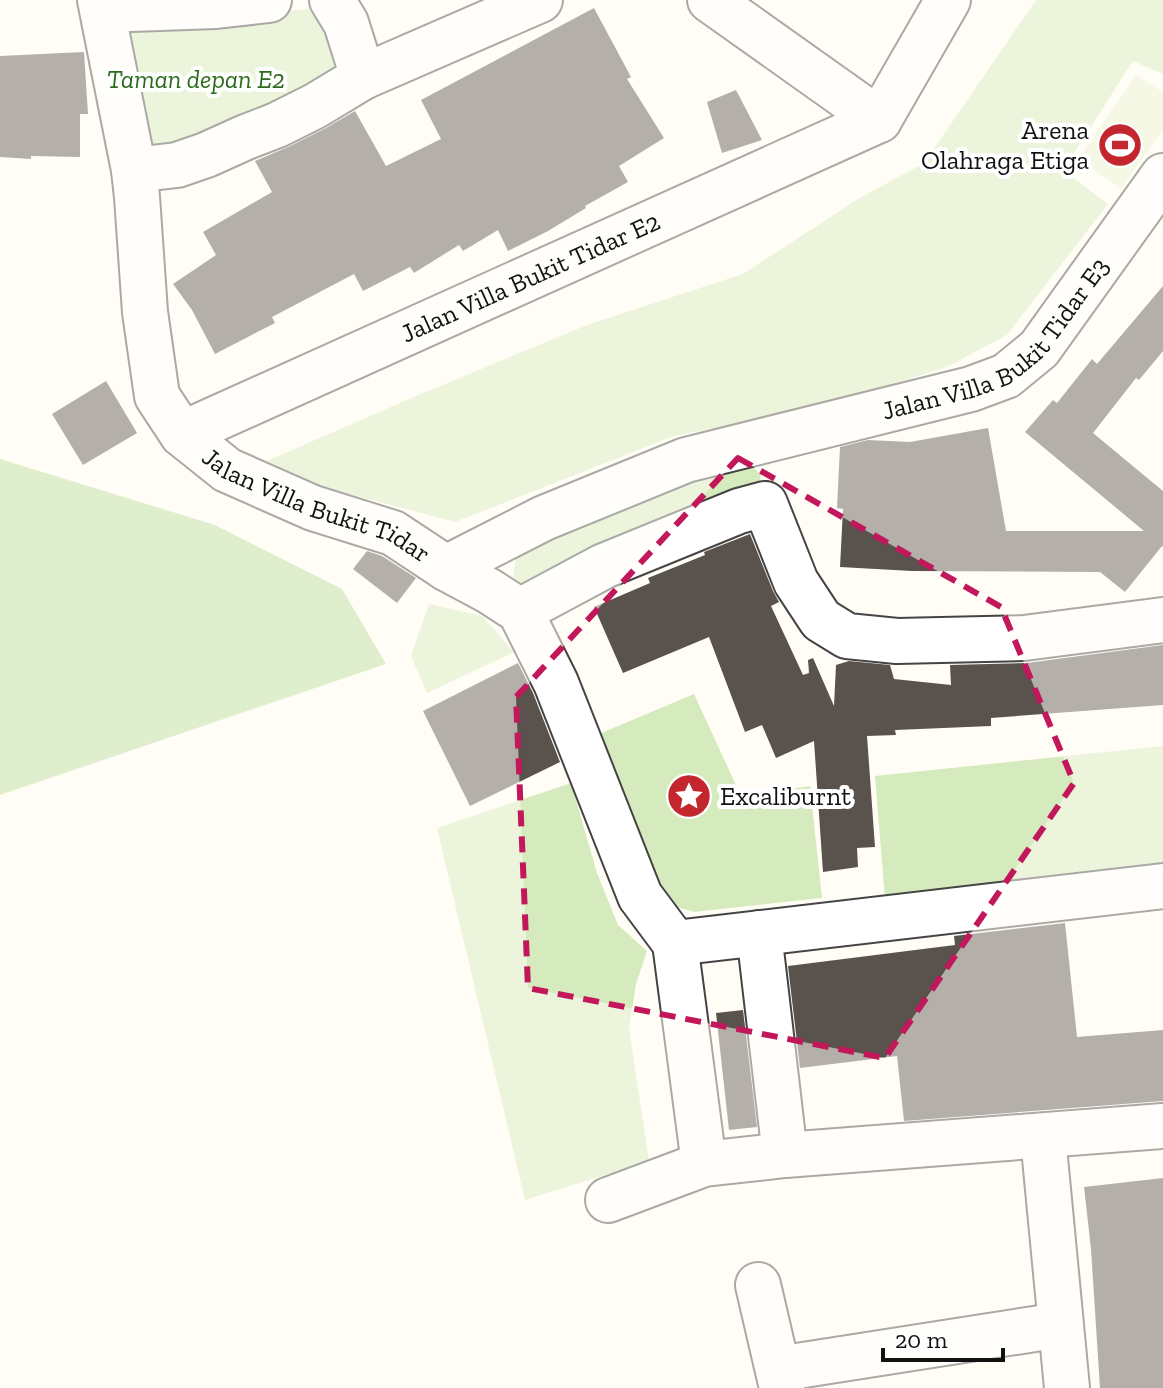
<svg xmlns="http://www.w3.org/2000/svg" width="1163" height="1388" viewBox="0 0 1163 1388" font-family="'Zilla Slab',serif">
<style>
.green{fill:#d5ebbd}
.forest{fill:#b9dc9c}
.pitch{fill:#e6f2cf}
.building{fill:#5a524d}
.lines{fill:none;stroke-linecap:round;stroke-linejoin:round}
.minor-casing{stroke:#444;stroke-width:48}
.minor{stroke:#fff;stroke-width:44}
.marked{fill:none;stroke:#c2185b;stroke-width:6;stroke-dasharray:16 10;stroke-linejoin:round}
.labels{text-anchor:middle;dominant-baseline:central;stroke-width:8;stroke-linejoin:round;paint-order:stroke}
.park-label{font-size:26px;font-style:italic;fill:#2f6b1f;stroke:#fff}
.poi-label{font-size:26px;fill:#111;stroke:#fff;text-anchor:end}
.street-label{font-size:26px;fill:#111;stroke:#fff}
</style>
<rect width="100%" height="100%" fill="#fffdf5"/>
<!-- green -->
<g class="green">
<polygon points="1036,0 1163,0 1163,74 1133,61 1063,170 1108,204 1007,335 947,367 815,408 674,436 455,522 327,488 267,461 409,399 587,325 743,274 858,199 924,163"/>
<polygon points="315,8 340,70 206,137 150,147 128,30"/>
<polygon points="746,460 761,475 757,495 524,590 513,577 516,558 551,533"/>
<polygon points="429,604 482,616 514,652 427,693 411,656"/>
<polygon points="694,694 741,796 810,786 822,898 694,912 677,907 664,893 599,734"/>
<polygon points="1163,746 1163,873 885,899 875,776"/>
<polygon points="571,783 597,873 618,925 647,951 636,984 629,1028 649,1161 525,1200 437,828"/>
</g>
<!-- forest -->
<polygon class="forest" points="0,459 215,525 342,589 386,664 0,795"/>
<!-- pitch -->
<polygon class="pitch" points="1136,75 1163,92 1163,130 1121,189 1078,159"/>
<!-- building -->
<g class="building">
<polygon points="594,8 631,77 627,79 664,138 619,166 628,182 585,206 586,208 548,231 508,251 498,230 463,251 459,245 414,273 410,267 363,291 354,274 272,317 275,323 215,354 192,310 173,284 216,255 203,232 272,192 255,161 288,147 326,128 355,111 386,166 441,139 421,100"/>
<polygon points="84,52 88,114 80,114 80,157 31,156 31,159 0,157 0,56"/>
<polygon points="736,90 762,140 722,153 707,102"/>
<polygon points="1163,286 1163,351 1139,380 1136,378 1093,433 1163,491 1163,547 1162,546 1125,592 1100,572 912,571 840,567 843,509 837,508 840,447 868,440 910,442 988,428 1006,531 1144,531 1025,432 1053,400 1057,403 1092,359 1097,364"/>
<polygon points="106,381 137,433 83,465 52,414"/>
<polygon points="750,534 773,591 779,602 771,606 803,675 809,673 808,660 813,658 834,706 836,665 849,661 890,665 894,679 951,685 950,665 1027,663 1163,645 1163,705 991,718 991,726 895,730 896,735 867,736 875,847 857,848 858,867 823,872 814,741 776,758 762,725 745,732 709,637 623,673 594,607 650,583 648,578 705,555 704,552"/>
<polygon points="367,551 382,556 416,578 397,603 353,569"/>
<polygon points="518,663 533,693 560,762 470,806 423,711"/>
<polygon points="1065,923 1077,1037 1163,1030 1163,1101 904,1121 897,1056 800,1068 788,966 955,945 954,936"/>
<polygon points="743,1010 757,1127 729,1130 716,1013"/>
<polygon points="1163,1178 1163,1388 1100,1388 1091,1249 1084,1187"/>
</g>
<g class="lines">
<!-- minor casing -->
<g class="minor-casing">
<g id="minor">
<path id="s1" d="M100 0 134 170 137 197 145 312 157 396 182 434 227 470 313 508 393 533 446 568 489 591 520 611 556 683 640 896 675 943"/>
<polyline points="710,0 879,120"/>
<polyline points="103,10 216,6 269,0"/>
<polyline points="363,77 540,0"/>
<polyline points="134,170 177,165 206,155 246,137 277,125 315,106 363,77 346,23 332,0"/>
<path id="s2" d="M182 434 879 120 948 0"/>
<path id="s3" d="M446 568 544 518 686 460 971 389 1006 376 1039 349 1163 176"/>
<polyline points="520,611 604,566 739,511 765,504 796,582 821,620 847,636 897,641 1024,638 1163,620"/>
<polyline points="759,933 785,1155"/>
<polyline points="675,943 1163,886"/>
<polyline points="675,943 704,1164"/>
<polyline points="1043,1137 1067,1388"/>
<polyline points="608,1200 704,1164 785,1155 1163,1126"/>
<polyline points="758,1285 782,1388"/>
<polyline points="778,1369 1060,1325"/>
</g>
</g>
<!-- minor -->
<use href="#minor" class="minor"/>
</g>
<!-- marked area -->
<path d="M0 0H1163V1388H0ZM738 458 1001 607 1074 783 885 1058 528 988 516 697Z" fill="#fffdf5" fill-opacity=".55" fill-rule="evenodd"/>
<path class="marked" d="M738 458 1001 607 1074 783 885 1058 528 988 516 697Z"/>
<!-- icons -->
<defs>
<g id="stadium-disc" transform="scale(2.3)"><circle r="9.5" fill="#c4262e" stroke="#fff"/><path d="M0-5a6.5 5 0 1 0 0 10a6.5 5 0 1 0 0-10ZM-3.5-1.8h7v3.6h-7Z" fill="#fff"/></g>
<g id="sight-disc" transform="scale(2.3)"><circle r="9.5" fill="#c4262e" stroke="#fff"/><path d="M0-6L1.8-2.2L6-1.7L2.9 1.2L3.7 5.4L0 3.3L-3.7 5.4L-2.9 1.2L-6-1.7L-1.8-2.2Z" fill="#fff"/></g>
</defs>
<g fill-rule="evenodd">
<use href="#stadium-disc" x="1120" y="145"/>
<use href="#sight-disc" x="689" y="796"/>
</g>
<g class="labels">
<!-- park labels -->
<g class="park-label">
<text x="196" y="79">Taman depan E2</text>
</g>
<!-- poi labels -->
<g class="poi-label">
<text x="1089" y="130">Arena<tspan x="1089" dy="30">Olahraga Etiga</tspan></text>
<text x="720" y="796" text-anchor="start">Excaliburnt</text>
</g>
<!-- street labels -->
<g class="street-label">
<text stroke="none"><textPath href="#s2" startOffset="382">Jalan Villa Bukit Tidar E2</textPath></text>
<text stroke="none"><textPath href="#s3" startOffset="606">Jalan Villa Bukit Tidar E3</textPath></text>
<text stroke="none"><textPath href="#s1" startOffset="600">Jalan Villa Bukit Tidar</textPath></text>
</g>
</g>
<!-- scale -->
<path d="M883 1348v12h120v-12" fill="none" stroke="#111111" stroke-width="4"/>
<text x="895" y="1348" font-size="24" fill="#111111" stroke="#ffffff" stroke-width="6" paint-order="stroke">20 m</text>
</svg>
